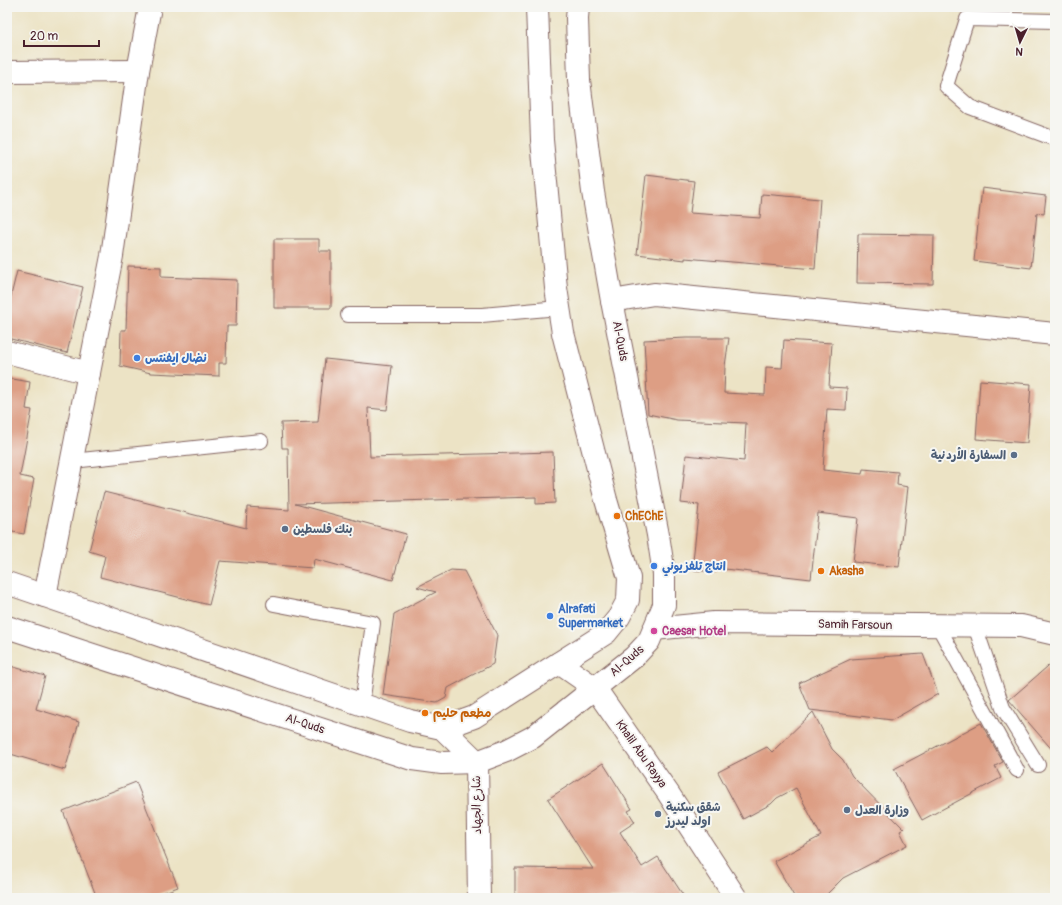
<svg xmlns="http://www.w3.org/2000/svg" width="1062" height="905" viewBox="0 0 1062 905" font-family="Pangolin,'Playpen Sans Arabic',sans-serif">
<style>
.building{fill:#dd9e84}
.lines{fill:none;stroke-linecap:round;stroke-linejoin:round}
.service-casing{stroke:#836461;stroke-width:16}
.minor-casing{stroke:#836461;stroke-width:24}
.tertiary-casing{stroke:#836461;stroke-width:24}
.service{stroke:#fff;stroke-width:14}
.minor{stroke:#fff;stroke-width:22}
.tertiary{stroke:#fff;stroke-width:22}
.shop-dot{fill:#3f7fe0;stroke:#f6f6f2;stroke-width:1.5}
.service-dot{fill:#5c6f8a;stroke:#f6f6f2;stroke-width:1.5}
.food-dot{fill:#e8710a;stroke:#f6f6f2;stroke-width:1.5}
.hotel-dot{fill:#d1479c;stroke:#f6f6f2;stroke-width:1.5}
.labels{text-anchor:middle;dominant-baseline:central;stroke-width:4;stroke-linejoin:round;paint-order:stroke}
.street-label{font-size:12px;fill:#4a1f2b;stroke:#f6f6f2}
.shop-label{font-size:12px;font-weight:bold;fill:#366cbe;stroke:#f6f6f2;text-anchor:start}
.service-label{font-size:12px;font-weight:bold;fill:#4e5e75;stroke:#f6f6f2;text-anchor:start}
.food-label{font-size:12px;font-weight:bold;fill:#c56008;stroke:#f6f6f2;text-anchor:start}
.hotel-label{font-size:12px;font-weight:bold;fill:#b23c85;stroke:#f6f6f2;text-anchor:start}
</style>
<rect width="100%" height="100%" fill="#f6f6f2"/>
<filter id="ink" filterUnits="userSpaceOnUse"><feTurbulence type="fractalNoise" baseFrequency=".025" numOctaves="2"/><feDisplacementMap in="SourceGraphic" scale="8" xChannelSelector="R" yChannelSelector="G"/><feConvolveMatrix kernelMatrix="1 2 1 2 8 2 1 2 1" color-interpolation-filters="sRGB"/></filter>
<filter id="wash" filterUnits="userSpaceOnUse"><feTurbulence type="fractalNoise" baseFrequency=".012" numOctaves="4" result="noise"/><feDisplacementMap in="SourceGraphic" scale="16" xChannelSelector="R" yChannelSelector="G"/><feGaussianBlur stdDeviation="0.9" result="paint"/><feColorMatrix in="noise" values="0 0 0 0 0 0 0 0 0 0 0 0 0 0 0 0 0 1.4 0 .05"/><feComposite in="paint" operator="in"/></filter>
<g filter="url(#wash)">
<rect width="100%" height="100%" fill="#ece3c5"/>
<g id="blocks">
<!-- building -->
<g class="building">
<polygon points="646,175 694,181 690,213 760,218 762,194 820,199 815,269 685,258 685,260 637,254"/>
<polygon points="982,188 1046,196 1044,214 1037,213 1031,268 974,261"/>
<polygon points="858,234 934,235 933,284 857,283"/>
<polygon points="274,239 319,239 319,251 331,251 331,308 274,308"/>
<polygon points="128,266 161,267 161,277 237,280 236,326 227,326 226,363 219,363 219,376 151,373 120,366 121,330 126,330"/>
<polygon points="17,271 83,287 67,353 7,338 7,312"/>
<polygon points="686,338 729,338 725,366 724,393 765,395 766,367 782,368 784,340 832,343 829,387 847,388 846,410 827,409 823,470 862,474 863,469 898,472 897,485 908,487 899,567 853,562 858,518 818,513 811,579 716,568 716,572 692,570 699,505 681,503 686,455 744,461 746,423 677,420 648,414 644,340"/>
<polygon points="325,359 392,366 387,410 368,408 370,457 553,452 555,503 536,504 536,497 295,504 406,534 393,580 314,559 313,568 220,561 209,605 100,577 105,556 89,551 104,492 246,528 247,507 289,510 288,448 282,448 281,423 318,422"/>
<polygon points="7,378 30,382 26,409 32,410 20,476 34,479 24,534 7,531"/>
<polygon points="980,380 1031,384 1027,443 976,439"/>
<polygon points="451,570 464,571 497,635 493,664 448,688 446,698 437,703 383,695 394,614 436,592 417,587"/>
<polygon points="923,654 938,694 892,720 810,710 799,683 851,659"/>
<polygon points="1055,660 1055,753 1009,700"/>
<polygon points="7,665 45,676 36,709 79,722 65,770 7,753"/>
<polygon points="813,712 832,749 843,760 852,776 904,829 900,831 907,845 843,878 823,898 795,898 774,861 821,836 796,788 777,798 771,804 743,819 718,772 767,747 772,752"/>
<polygon points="981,723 1003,762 995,766 1001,778 922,820 894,769"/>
<polygon points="603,763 632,809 628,811 635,822 620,832 642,867 658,857 685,898 515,898 515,868 593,869 548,799"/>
<polygon points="136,782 178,887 148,898 97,898 63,811"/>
</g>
</g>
</g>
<g filter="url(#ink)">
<use href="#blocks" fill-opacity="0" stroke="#836461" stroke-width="1"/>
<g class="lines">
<!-- service casing -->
<g class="service-casing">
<g id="service">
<polyline points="1055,21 967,19 946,86 970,107 1055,139"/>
<polyline points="348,315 482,315 559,308"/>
<polyline points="72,461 261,441"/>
<polyline points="274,604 373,623 362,705"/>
<polyline points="938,626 1017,770"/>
<polyline points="975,626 1003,708 1038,765"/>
</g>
</g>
<!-- minor casing -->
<g class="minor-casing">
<g id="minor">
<polyline points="7,72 138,71"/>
<polyline points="612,301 654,294 1055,334"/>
<polyline points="7,352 89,373"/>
<polyline points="45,596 112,256 138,71 150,7"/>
<polyline points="654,629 714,623 1021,626 1055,634"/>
<polyline points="559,663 595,688 668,793 736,898"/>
</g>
</g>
<!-- tertiary casing -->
<g class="tertiary-casing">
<g id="tertiary">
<polyline points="7,583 410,721 437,727 452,725 474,717 606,633 619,617 628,600 629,578 606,500 563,333 556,288 542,140 537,7"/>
<polyline points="7,627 412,759 442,763 477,762 506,751 533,737 634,657 649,641 664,605 664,574 658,535 612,301 593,192 579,80 577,18 578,7"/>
<polyline points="441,727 477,762 479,898"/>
</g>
</g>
<!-- service -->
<use href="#service" class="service"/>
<!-- minor -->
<use href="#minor" class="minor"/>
<!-- tertiary -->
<use href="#tertiary" class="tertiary"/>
</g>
</g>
<!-- markers -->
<g class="shop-dot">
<circle cx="137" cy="358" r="4"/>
<circle cx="654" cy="566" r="4"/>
<circle cx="550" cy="616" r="4"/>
</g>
<g class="service-dot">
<circle cx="1014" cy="455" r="4"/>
<circle cx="285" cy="529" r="4"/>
<circle cx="847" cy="810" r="4"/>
<circle cx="658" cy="814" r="4"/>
</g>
<g class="food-dot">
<circle cx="617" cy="516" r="4"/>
<circle cx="821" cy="571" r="4"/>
<circle cx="425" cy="713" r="4"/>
</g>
<circle class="hotel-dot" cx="654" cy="631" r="4"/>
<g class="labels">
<!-- street labels -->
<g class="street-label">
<text transform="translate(620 341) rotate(79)">Al-Quds</text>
<text transform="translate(855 625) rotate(1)">Samih Farsoun</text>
<text transform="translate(627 661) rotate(-41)">Al-Quds</text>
<text transform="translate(305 724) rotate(18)">Al-Quds</text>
<text transform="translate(641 754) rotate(55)">Khalil Abu Rayya</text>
<text transform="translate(477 805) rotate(-91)">شارع الجهاد</text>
</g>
<!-- shop labels -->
<g class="shop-label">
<text x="145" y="358">نضال ايفنتس</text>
<text x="662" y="566">انتاج تلفزيوني</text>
<text x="558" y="609">Alrafati<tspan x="558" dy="14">Supermarket</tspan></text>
</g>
<!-- service labels -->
<g class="service-label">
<text x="1006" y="455" text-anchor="end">السفارة الأردنية</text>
<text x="293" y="529">بنك فلسطين</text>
<text x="666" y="807">شقق سكنية<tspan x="666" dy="14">اولد ليدرز</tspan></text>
<text x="855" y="810">وزارة العدل</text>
</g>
<!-- food labels -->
<g class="food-label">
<text x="625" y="516">ChEChE</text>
<text x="829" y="571">Akasha</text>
<text x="433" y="713">مطعم حليم</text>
</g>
<!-- hotel labels -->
<g class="hotel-label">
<text x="662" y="631">Caesar Hotel</text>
</g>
</g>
<!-- margin -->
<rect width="1062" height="905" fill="none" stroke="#f6f6f2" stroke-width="24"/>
<!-- north arrow -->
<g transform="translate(1020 42) rotate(185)" stroke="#f6f6f2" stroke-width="3" paint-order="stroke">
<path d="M0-3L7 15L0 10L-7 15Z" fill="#4a1f2b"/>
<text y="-6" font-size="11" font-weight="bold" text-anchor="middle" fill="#4a1f2b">N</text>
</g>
<!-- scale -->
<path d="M24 40v6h75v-6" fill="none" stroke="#4a1f2b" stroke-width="2"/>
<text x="30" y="40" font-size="12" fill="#4a1f2b" stroke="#f6f6f2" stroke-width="3" paint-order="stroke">20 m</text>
</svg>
